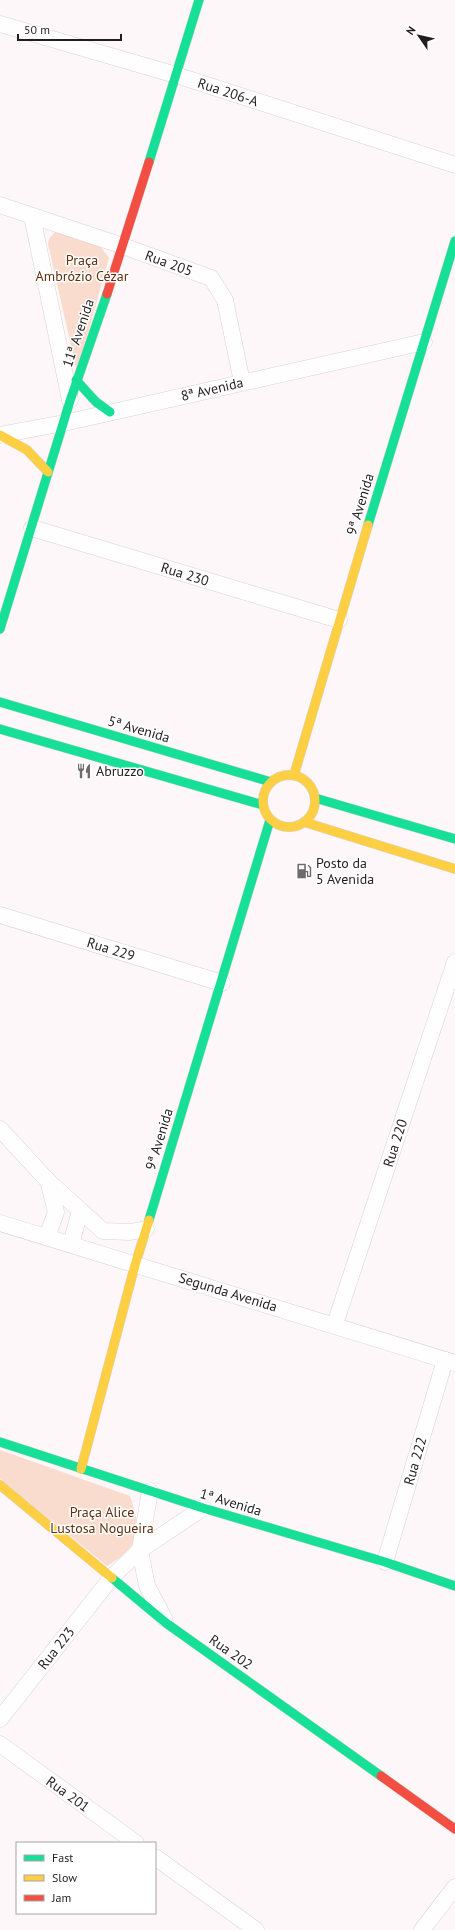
<svg xmlns="http://www.w3.org/2000/svg" width="455" height="1930" viewBox="0 0 455 1930" font-family="'PT Sans',sans-serif">
<style>
.green{fill:#f9dcce}
.lines{fill:none;stroke-linecap:round;stroke-linejoin:round}
.street-casing{stroke:#d8d3d5;stroke-width:17}
.fast-casing{stroke:#d8d3d5;stroke-width:10}
.slow-casing{stroke:#d8d3d5;stroke-width:10}
.jam-casing{stroke:#d8d3d5;stroke-width:10}
.street{stroke:#fffefe;stroke-width:16}
.fast{stroke:#16e098;stroke-width:9}
.slow{stroke:#ffcf43;stroke-width:9}
.jam{stroke:#f24e42;stroke-width:9}
.labels{text-anchor:middle;dominant-baseline:central;stroke-width:3;stroke-linejoin:round;paint-order:stroke}
.street-label{font-size:14px;fill:#221e1f;stroke:#fff}
.park-label{font-size:14px;fill:#5f2f0f;stroke:#fff}
.poi-label{font-size:14px;fill:#221e1f;stroke:#fff;text-anchor:start}
</style>
<rect width="100%" height="100%" fill="#fdf7f9"/>
<!-- green -->
<g class="green">
<polygon points="55,232 60,232 100,246 109,258 77,372 48,244 49,239"/>
<path d="M0 1450 130 1496C142 1532 140 1546 107 1566L0 1479Z"/>
</g>
<g class="lines">
<!-- street casing -->
<g class="street-casing">
<g id="street">
<polyline points="0,24 176,75 455,165"/>
<polyline points="0,205 123,246 211,278 225,300 242,382"/>
<polyline points="32,216 70,400"/>
<polyline points="0,435 64,423 424,342"/>
<polyline points="32,528 339,620"/>
<polyline points="0,915 222,983"/>
<polyline points="0,1129 48,1181 103,1231 130,1232 146,1229"/>
<polyline points="0,1223 455,1363"/>
<polyline points="47,1237 56,1212 48,1181"/>
<polyline points="71,1244 80,1211"/>
<polyline points="335,1324 455,962"/>
<polyline points="150,1491 140,1550 147,1586 164,1618"/>
<polyline points="385,1562 445,1360"/>
<polyline points="0,1719 112,1577 140,1550 203,1508"/>
<polyline points="0,1744 136,1843"/>
<polyline points="155,1857 256,1930"/>
<polyline points="422,1930 455,1887"/>
</g>
</g>
<!-- fast casing -->
<g class="fast-casing">
<g id="fast">
<polyline points="149,162 199,0"/>
<polyline points="76,380 96,402 110,412"/>
<polyline points="368,525 455,241"/>
<polyline points="0,629 70,401 107,294"/>
<polyline points="0,702 271,782"/>
<polyline points="0,729 263,805"/>
<polyline points="315,798 455,839"/>
<polyline points="149,1220 270,820"/>
<polyline points="0,1442 203,1508 385,1562 455,1586"/>
<polyline points="112,1578 166,1623 381,1776"/>
</g>
</g>
<!-- slow casing -->
<g class="slow-casing">
<g id="slow">
<polyline points="0,435 27,450 48,472"/>
<circle cx="289" cy="801" r="26"/>
<polyline points="294,775 368,525"/>
<polyline points="304,822 455,869"/>
<polyline points="81,1469 135,1265 149,1220"/>
<polyline points="0,1485 112,1578"/>
</g>
</g>
<!-- jam casing -->
<g class="jam-casing">
<g id="jam">
<polyline points="107,294 149,162"/>
<polyline points="381,1776 455,1829"/>
</g>
</g>
<!-- street -->
<use href="#street" class="street"/>
<!-- fast -->
<use href="#fast" class="fast"/>
<!-- slow -->
<use href="#slow" class="slow"/>
<!-- jam -->
<use href="#jam" class="jam"/>
</g>
<!-- icons -->
<defs>
<g id="restaurant-bare" transform="scale(1.2)"><path d="M-5-6h1v4h1v-4h1v4h1v-4h1v5L-1.5 .5V6h-2V.5L-5-1ZM5-6V6H3V1.5H1.5Q1.5-4 5-6Z" fill="#6f6a6b" stroke="#fff" stroke-width="2.5" paint-order="stroke"/></g>
<g id="fuel-bare" transform="scale(1.2)"><path d="M-5.5-6h7V0h2V4h1.3V-2.5L3-4.5l.8-.8L6-3V5H2.5V1h-1V6h-7ZM-4.2-4.7v3.2H.2V-4.7Z" fill="#6f6a6b" stroke="#fff" stroke-width="2.5" paint-order="stroke"/></g>
</defs>
<g fill-rule="evenodd">
<use href="#restaurant-bare" x="84" y="771"/>
<use href="#fuel-bare" x="304" y="871"/>
</g>
<g class="labels">
<!-- street labels -->
<g class="street-label">
<text transform="translate(228 92) rotate(18)">Rua 206-A</text>
<text transform="translate(169 263) rotate(20)">Rua 205</text>
<text transform="translate(78 333) rotate(-71)">11ª Avenida</text>
<text transform="translate(212 389) rotate(-13)">8ª Avenida</text>
<text transform="translate(360 504) rotate(-73)">9ª Avenida</text>
<text transform="translate(185 574) rotate(17)">Rua 230</text>
<text transform="translate(139 729) rotate(16)">5ª Avenida</text>
<text transform="translate(111 949) rotate(17)">Rua 229</text>
<text transform="translate(159 1139) rotate(-73)">9ª Avenida</text>
<text transform="translate(395 1143) rotate(-72)">Rua 220</text>
<text transform="translate(228 1292) rotate(17)">Segunda Avenida</text>
<text transform="translate(415 1461) rotate(-74)">Rua 222</text>
<text transform="translate(231 1502) rotate(17)">1ª Avenida</text>
<text transform="translate(56 1648) rotate(-52)">Rua 223</text>
<text transform="translate(231 1652) rotate(35)">Rua 202</text>
<text transform="translate(68 1794) rotate(36)">Rua 201</text>
</g>
<!-- park labels -->
<g class="park-label">
<text x="82" y="260">Praça<tspan x="82" dy="16">Ambrózio Cézar</tspan></text>
<text x="102" y="1512">Praça Alice<tspan x="102" dy="16">Lustosa Nogueira</tspan></text>
</g>
<!-- poi labels -->
<g class="poi-label">
<text x="96" y="771">Abruzzo</text>
<text x="316" y="863">Posto da<tspan x="316" dy="16">5 Avenida</tspan></text>
</g>
</g>
<!-- legend -->
<rect x="16" y="1842" width="140" height="72" fill="#ffffff" stroke="#a7a5a5"/>
<rect x="24" y="1855" width="20" height="6" fill="#16e098" stroke="#a7a5a5"/>
<text x="52" y="1862" font-size="12" fill="#221e1f">Fast</text>
<rect x="24" y="1875" width="20" height="6" fill="#ffcf43" stroke="#a7a5a5"/>
<text x="52" y="1882" font-size="12" fill="#221e1f">Slow</text>
<rect x="24" y="1895" width="20" height="6" fill="#f24e42" stroke="#a7a5a5"/>
<text x="52" y="1902" font-size="12" fill="#221e1f">Jam</text>
<!-- north arrow -->
<g transform="translate(419 36) rotate(304)" stroke="#ffffff" stroke-width="3" paint-order="stroke">
<path d="M0-3L7 15L0 10L-7 15Z" fill="#221e1f"/>
<text y="-6" font-size="11" font-weight="bold" text-anchor="middle" fill="#221e1f">N</text>
</g>
<!-- scale -->
<path d="M18 34v6h103v-6" fill="none" stroke="#221e1f" stroke-width="2"/>
<text x="24" y="34" font-size="12" fill="#221e1f" stroke="#ffffff" stroke-width="3" paint-order="stroke">50 m</text>
</svg>
